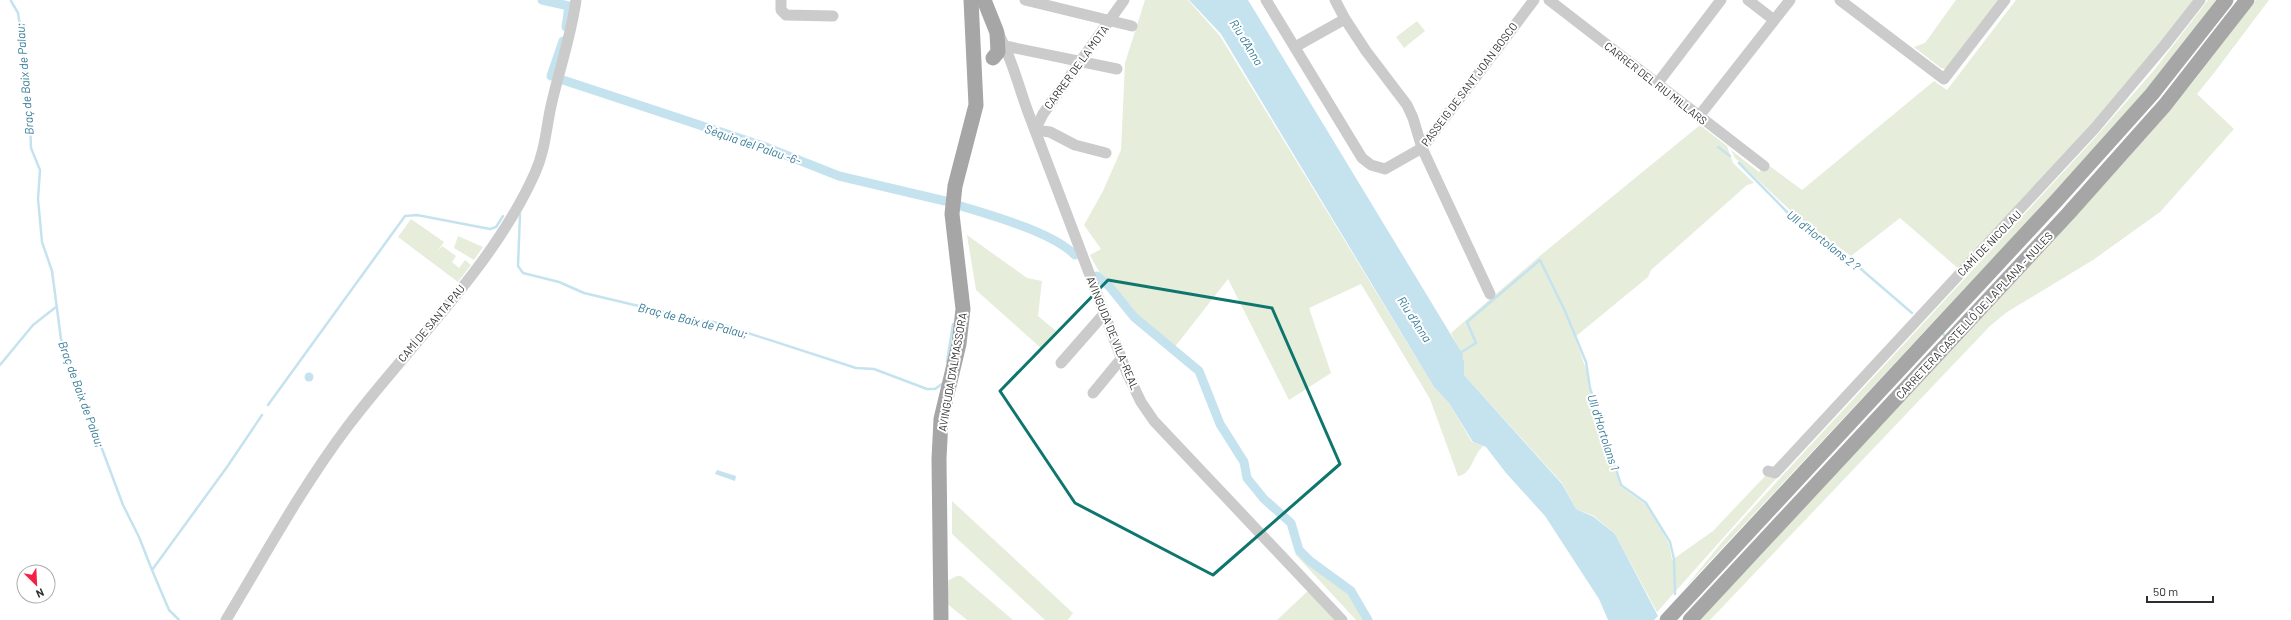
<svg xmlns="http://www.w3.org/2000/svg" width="2291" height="620" viewBox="0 0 2291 620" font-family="Barlow,sans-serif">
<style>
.green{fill:#e6eddb}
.water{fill:#c5e3ef}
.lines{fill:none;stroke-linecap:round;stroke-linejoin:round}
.stream{stroke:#c5e3ef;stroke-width:2.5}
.canal{stroke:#c5e3ef;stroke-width:9}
.minor{stroke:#cbcbcb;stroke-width:11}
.major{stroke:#a6a6a6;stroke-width:15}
.marked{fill:none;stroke:#0f766e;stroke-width:3;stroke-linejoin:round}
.labels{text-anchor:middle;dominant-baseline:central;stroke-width:4;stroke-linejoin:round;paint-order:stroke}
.street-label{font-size:11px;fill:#2e2e2e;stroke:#fff}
.water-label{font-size:12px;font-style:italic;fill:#357b98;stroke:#fff}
</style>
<rect width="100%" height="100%" fill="#fff"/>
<!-- green -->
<g class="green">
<path d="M1145 0H1188L1220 36 1434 387 1449 403 1472 442 1483 446C1481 449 1478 451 1477 454 1472 462 1469 475 1458 476L1430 399 1361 284 1309 308 1331 373 1289 400 1228 279 1174 348C1138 319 1111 297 1090 255L1101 249 1084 225 1103 191 1121 150 1125 63Z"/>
<polygon points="1956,0 2001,0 1946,69 1941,68 1914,47 1925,43"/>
<polygon points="2016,0 2203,0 1657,612 1615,534 1594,516 1576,509 1562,483 1464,375 1464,359 1451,333 1541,255 1700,125 1727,146 1733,163 1754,183 1747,185 1667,256 1651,270 1648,277 1575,337 1587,372 1589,388 1620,486 1646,505 1652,513 1669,544 1672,560 1713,531 1960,270 1900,218 1851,256 1793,213 1735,158 1731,150 1759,172 1767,164 1802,190 1934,81 1947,90"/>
<polygon points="2208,0 2218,0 2120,122 1684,589 1722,542 1782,476 2092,141 2155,69"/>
<polygon points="2256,0 2269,0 2214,73 2197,94 2234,129 2160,212 2093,260 2007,312 1990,326 1710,620 1699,620 2127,159 2192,83"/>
<polygon points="1417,21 1425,31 1404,48 1396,37"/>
<polygon points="411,219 444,242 436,253 442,246 456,256 452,262 459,268 465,260 471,265 458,282 398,237"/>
<polygon points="967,235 1027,278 1042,281 1038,316 1056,331 1042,349 976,290"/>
<polygon points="458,236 483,247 474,260 454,248"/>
<polygon points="952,501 1073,613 1068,620 1045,620 952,534"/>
<polygon points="1299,550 1310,562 1351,591 1367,620 1356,620 1295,554"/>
<polygon points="957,576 961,576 1013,620 967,620 945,602 945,582"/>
<polygon points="1308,591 1336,620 1277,620"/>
</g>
<!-- water -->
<g class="water">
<polygon points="1189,0 1248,0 1462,353 1464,361 1464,375 1562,484 1576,509 1594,517 1615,534 1658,616 1654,620 1608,620 1599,599 1545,516 1506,473 1486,447 1473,442 1449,403 1434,387 1221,34"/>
<circle cx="309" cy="377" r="4.5"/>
<polygon points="717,470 736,476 735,481 715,474"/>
</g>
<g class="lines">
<!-- stream -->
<g class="stream">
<polyline points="11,1 18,13 21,32 30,120 31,148 40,170 38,199 42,242 52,271 61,339 123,505 139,537 152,570 227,467 262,415"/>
<polyline points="1718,147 1730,156"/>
<polyline points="1739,163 1789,214 1840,251 1912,313"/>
<polyline points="520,214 518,266 523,273 559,282 584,293 668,313 681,319 714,322 856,368 874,369 927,389 935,389 942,384"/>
<polyline points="1943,334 1944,335"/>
<polyline points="1457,352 1460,353 1476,343 1467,322 1540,260 1565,311 1586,362 1590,388 1621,485 1646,503 1670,542 1674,559 1675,594"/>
<polyline points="947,362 953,324"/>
<polyline points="0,365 33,325 56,307"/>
<polyline points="268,405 405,216 417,215 490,229 496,227 503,216"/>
<polyline points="152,570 169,610 179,620"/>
</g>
<!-- canal -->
<g class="canal">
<polyline points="542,0 569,6 566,27"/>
<polyline points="551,76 563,41"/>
<polyline points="563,80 763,146 839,176 945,201"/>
<path d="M961 206C993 216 1052 232 1075 255"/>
<polyline points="1097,276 1109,286 1134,317 1199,371 1220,424 1244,462 1247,478 1264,499 1291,523 1299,550 1310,561 1351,591 1368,620"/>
</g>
<!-- minor -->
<g class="minor">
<polyline points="781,0 781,10 786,15 833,16"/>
<polyline points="1025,0 1132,26"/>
<polyline points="1266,0 1362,158 1371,165 1385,169 1422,148 1534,0"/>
<polyline points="1335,0 1345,19 1366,51 1407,105 1413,118 1422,148 1490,294"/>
<polyline points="1549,0 1764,166"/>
<polyline points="1748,0 1774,20"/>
<polyline points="1840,0 1944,79 2005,0"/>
<path d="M998 33C1012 58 1018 85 1028 112L1127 373 1141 402 1154 421 1342 620"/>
<polyline points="1005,46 1117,69"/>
<polyline points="1295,47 1345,19"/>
<polyline points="1657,84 1721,0"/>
<polyline points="1699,116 1790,0"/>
<polyline points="1106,153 1075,145 1050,132 1035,130 1043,114 1124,0"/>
<polyline points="1061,363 1104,314"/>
<polyline points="1093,393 1121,359"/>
<polyline points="1768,471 1775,473 2095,128 2164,46 2200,0"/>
<path d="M226 620C265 555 302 487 348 426 410 344 493 267 535 173 545 151 546 129 551 106 559 70 571 37 576 0"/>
</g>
<!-- major -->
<g class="major">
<polyline points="984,0 996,30"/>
<polyline points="993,58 998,52 997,33"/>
<polyline points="941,620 939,459 941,419 959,344 963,309 952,214 955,186 976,105 971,0"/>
<polyline points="1667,620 2057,200 2152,94 2226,0"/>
<polyline points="1690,620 2068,214 2165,105 2247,0"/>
</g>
</g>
<!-- marked area -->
<path class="marked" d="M1108 280 1272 308 1340 464 1213 575 1075 503 1000 391Z"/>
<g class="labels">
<!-- street labels -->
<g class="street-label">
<text transform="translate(1076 67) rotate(-54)">CARRER DE LA MOTA</text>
<text transform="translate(1656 83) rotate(38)">CARRER DEL RIU MILLARS</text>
<text transform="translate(1469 84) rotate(-53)">PASSEIG DE SANT JOAN BOSCO</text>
<text transform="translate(1989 243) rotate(-46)">CAMÍ DE NICOLAU</text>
<text transform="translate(1974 315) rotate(-47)">CARRETERA CASTELLÓ DE LA PLANA - NULES</text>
<text transform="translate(431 323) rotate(-50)">CAMÍ DE SANTA PAU</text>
<text transform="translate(1113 333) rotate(68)">AVINGUDA DE VILA-REAL</text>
<text transform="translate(952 372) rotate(-80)">AVINGUDA D'ALMASSORA</text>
</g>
<!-- water labels -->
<g class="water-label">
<text transform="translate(1247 42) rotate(58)">Riu d'Anna</text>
<text transform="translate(24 79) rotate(-95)">Braç de Baix de Palau;</text>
<text transform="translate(753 144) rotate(19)">Séquia del Palau -6-</text>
<text transform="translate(1824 240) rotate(38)">Ull d'Hortolans 2 ?</text>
<text transform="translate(1415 319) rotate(57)">Riu d'Anna</text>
<text transform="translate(693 320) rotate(14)">Braç de Baix de Palau;</text>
<text transform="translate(82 394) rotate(70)">Braç de Baix de Palau;</text>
<text transform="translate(1604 432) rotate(72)">Ull d'Hortolans 1</text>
</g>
</g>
<!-- north arrow -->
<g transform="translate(36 584) rotate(156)"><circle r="19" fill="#ffffff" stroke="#ababab"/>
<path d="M0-3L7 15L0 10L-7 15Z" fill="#f52145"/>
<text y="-6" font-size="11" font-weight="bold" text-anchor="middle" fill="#2e2e2e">N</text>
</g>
<!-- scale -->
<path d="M2147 596v6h66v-6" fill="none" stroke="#2e2e2e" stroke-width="2"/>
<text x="2153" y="596" font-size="12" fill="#2e2e2e" stroke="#ffffff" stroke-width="3" paint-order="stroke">50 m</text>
</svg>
